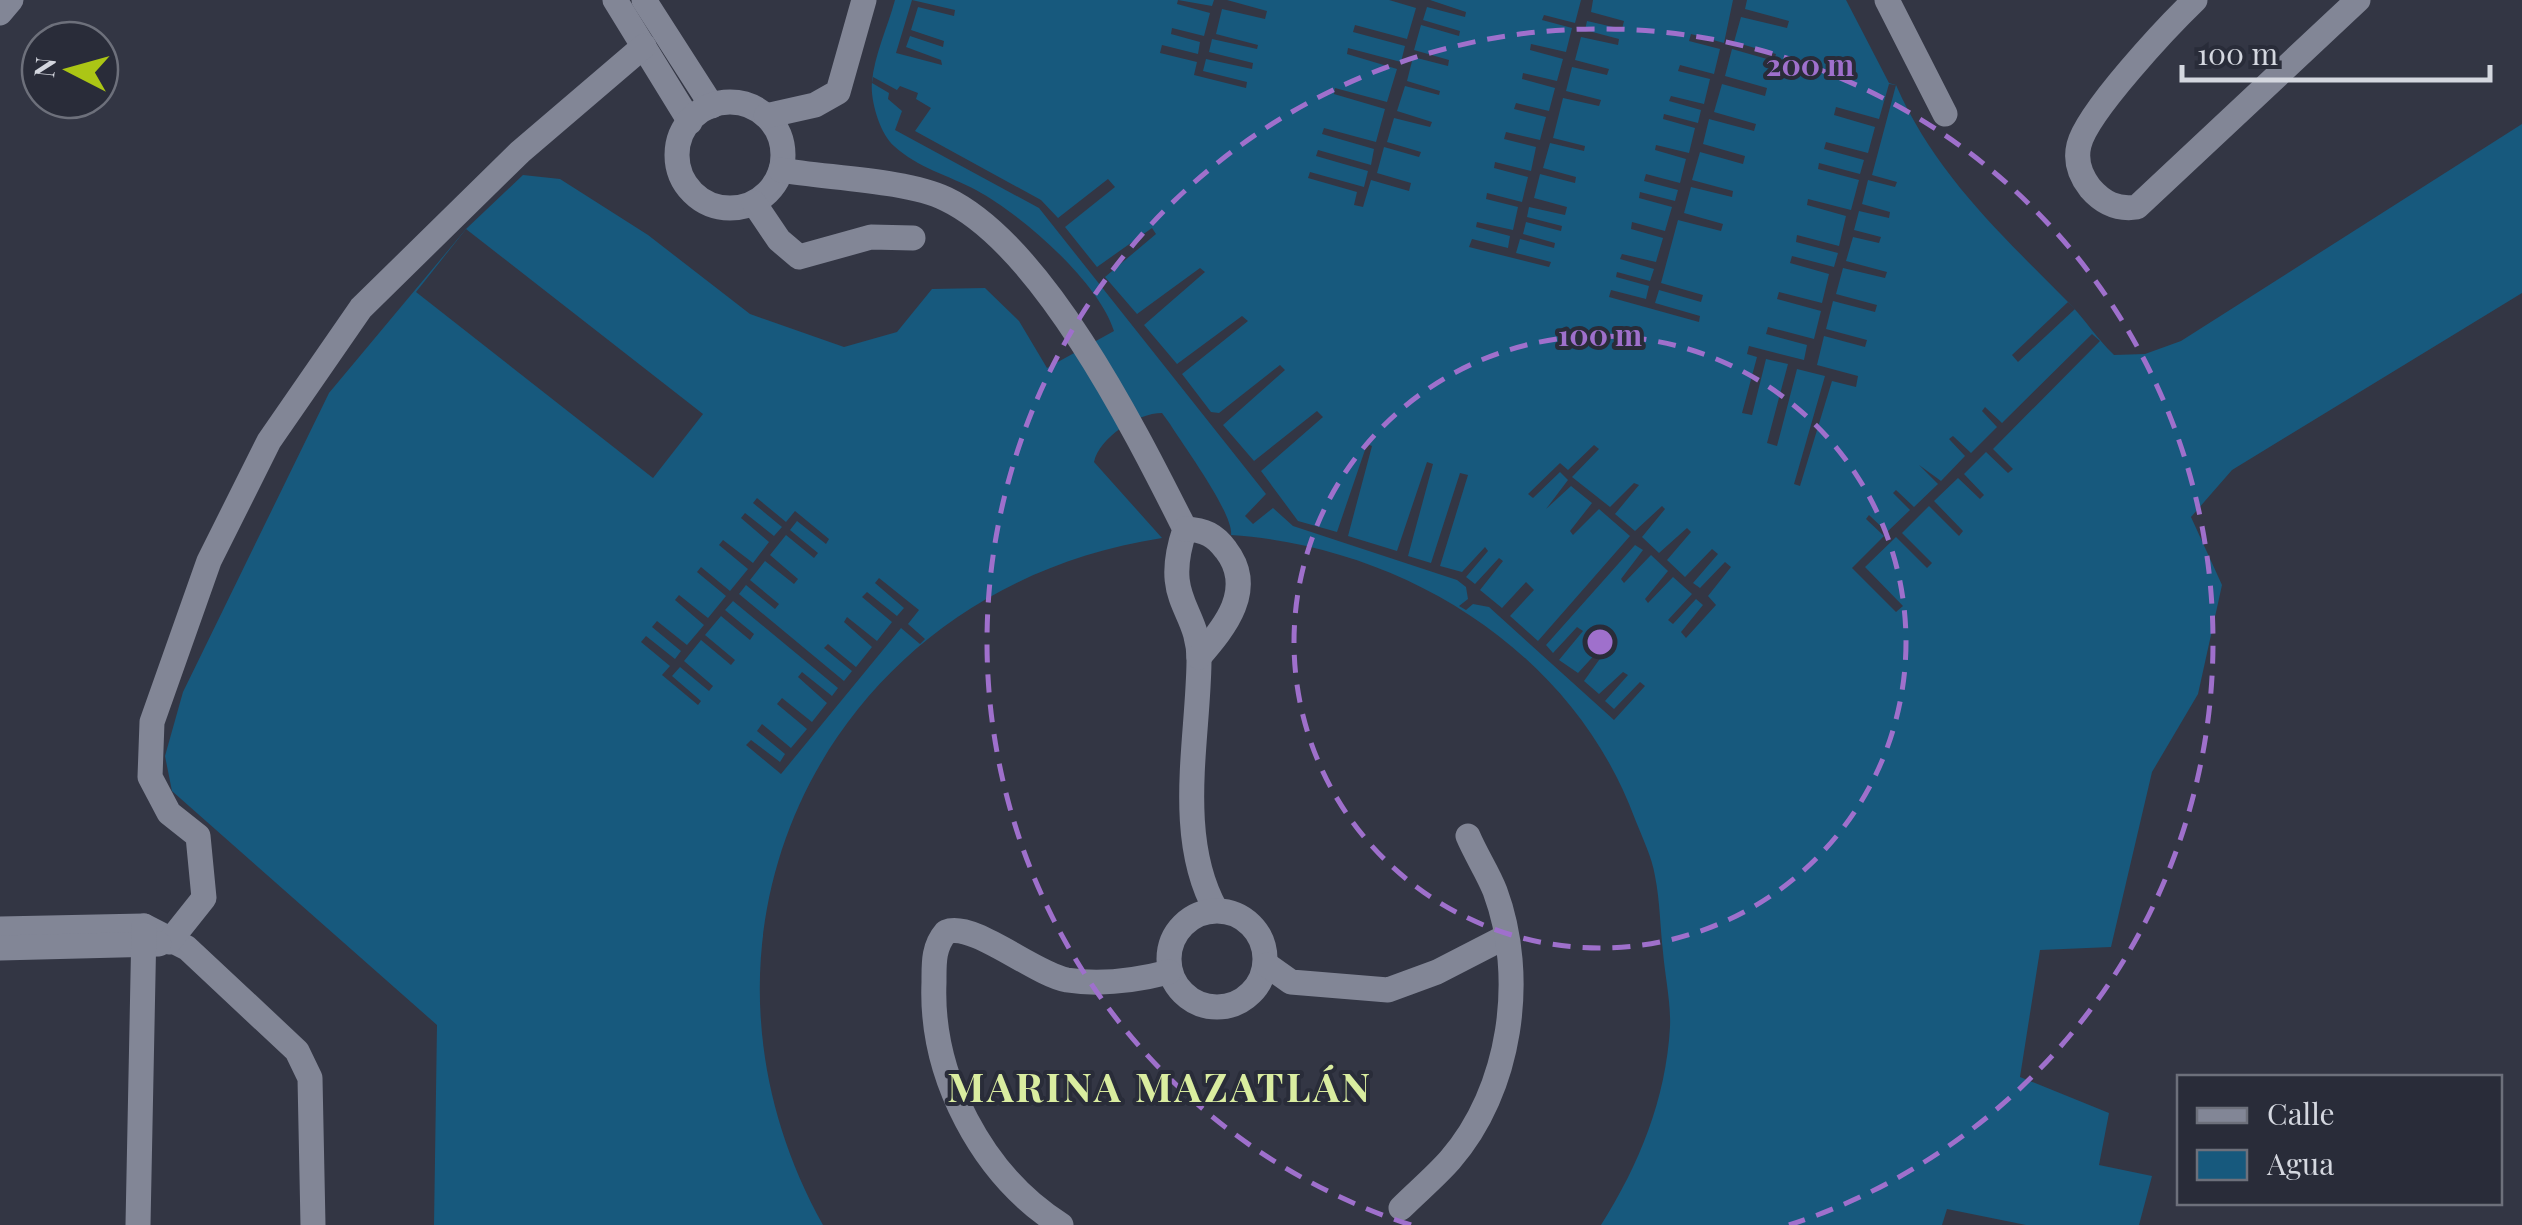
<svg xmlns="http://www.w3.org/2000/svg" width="2522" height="1225" viewBox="0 0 2522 1225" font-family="'Playfair Display',serif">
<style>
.water{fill:#17597d}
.pier{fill:#333644}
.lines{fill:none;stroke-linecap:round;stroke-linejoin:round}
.minor{stroke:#828696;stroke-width:25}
.ring{fill:none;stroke:#9f70cc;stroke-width:5;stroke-dasharray:18 12}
.labels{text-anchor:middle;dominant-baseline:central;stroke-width:8;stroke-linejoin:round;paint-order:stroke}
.district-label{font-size:40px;font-weight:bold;letter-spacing:2.5px;fill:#daeda0;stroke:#292c39}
.centre{fill:#9f70cc;stroke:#292c39;stroke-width:5}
.ring-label{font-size:30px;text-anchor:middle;font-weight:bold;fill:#9f70cc;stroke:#292c39;stroke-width:8;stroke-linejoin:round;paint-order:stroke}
</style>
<rect width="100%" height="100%" fill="#333644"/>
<!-- water -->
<path class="water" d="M895 0H1846L1889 83 1896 85C1935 174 2001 234 2068 302 2085 319 2097 339 2114 355L2145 354 2181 341 2522 124V293L2232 470 2191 517 2222 585 2198 694 2152 772 2111 947 2040 950 2020 1077 2109 1113 2099 1165 2152 1176 2139 1225H2026L1947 1209 1942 1225H1601C1639 1165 1666 1099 1670 1027 1671 1003 1665 976 1663 952 1660 927 1660 901 1655 876 1652 857 1642 837 1635 819 1573 651 1404 547 1231 535 1234 514 1183 445 1170 424L1162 413C1137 413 1099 438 1094 462L1162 538C829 589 659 931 823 1225H434L437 1025 172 791 165 756 183 692 329 393 466 229 523 175 560 179 648 235 750 314 844 347 897 332 932 289 985 288 1019 321 1047 368 1114 331C1098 281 1022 215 976 190 948 175 918 168 894 146 880 134 870 100 872 82 874 56 888 26 895 0Z"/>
<!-- pier -->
<g class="pier">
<polygon points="912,0 955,10 954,16 918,7 911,30 944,41 943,47 910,36 906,47 941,60 942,65 896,53"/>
<polygon points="1178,0 1212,6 1214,0 1227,0 1267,11 1265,19 1222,9 1216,34 1258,45 1257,49 1212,39 1209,52 1253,63 1252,69 1206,59 1203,71 1247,82 1246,88 1194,75 1197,62 1160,53 1162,45 1198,54 1200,42 1171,34 1172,28 1204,36 1210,13 1177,4"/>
<polygon points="1389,0 1430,0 1466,12 1465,17 1427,7 1423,20 1460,31 1459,36 1421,25 1414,50 1449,60 1448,66 1413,57 1407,81 1440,91 1439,95 1405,86 1397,111 1432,122 1430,127 1394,118 1387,142 1421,152 1419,157 1384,147 1377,173 1411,183 1409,191 1371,180 1363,207 1354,205 1357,192 1308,178 1310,172 1364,187 1368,171 1316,156 1318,150 1371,165 1374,149 1322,134 1324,128 1376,142 1385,109 1334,94 1335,88 1387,102 1397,69 1347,54 1348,48 1401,62 1405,46 1353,32 1355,25 1407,39 1416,8"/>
<polygon points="1581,0 1593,0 1591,12 1624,21 1622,29 1587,21 1585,30 1619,39 1618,45 1581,37 1575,60 1609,69 1607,75 1572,67 1566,91 1601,100 1599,106 1563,98 1553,138 1585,146 1584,151 1550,143 1543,168 1576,177 1575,183 1540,174 1534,198 1567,207 1565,215 1529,207 1527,217 1562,226 1561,231 1526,222 1523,234 1555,243 1554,248 1520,239 1516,253 1551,262 1549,267 1469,247 1472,239 1508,248 1510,236 1476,227 1477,222 1513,230 1518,207 1486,199 1487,193 1522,202 1528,177 1494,168 1495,162 1531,171 1536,147 1504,139 1506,132 1540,140 1546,117 1514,109 1516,103 1549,111 1555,88 1522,79 1523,73 1557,81 1563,59 1530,50 1531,44 1566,52 1572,28 1542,20 1544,15 1575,23"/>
<polygon points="1733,0 1747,0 1745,9 1789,21 1787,28 1741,17 1734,42 1776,54 1774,61 1732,49 1725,76 1767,88 1765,96 1722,84 1714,112 1756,124 1754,131 1709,119 1703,144 1745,156 1743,164 1700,152 1692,180 1733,191 1732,197 1691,187 1684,213 1723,224 1721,231 1678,220 1661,283 1703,295 1701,302 1659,290 1655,303 1700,316 1699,322 1609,297 1611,290 1646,299 1649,286 1616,277 1617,272 1650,281 1654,269 1620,259 1622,254 1656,262 1663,238 1631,229 1632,222 1665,231 1672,207 1639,198 1640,192 1675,201 1678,190 1644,181 1646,174 1680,183 1686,159 1655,150 1656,145 1689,153 1695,128 1663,119 1664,114 1698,123 1701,110 1669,101 1671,96 1704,104 1710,79 1678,71 1680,65 1714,74 1720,49 1689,41 1691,34 1724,43"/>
<polygon points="873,77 897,90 900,86 918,93 916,99 931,108 915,131 1041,200 1058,218 1108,179 1115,187 1065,227 1097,267 1152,228 1156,234 1105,277 1137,314 1200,268 1205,272 1144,325 1177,364 1242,316 1248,321 1182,374 1211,412 1219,413 1280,365 1285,370 1223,425 1254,461 1317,411 1323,417 1261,471 1298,521 1337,532 1367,444 1372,446 1348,536 1397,551 1427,462 1433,464 1408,556 1431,563 1460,473 1468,475 1440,566 1462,572 1485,547 1488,551 1466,577 1475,584 1499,558 1503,561 1480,590 1502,608 1526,582 1534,590 1510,616 1538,641 1630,536 1599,509 1573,535 1570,531 1592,503 1571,486 1546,509 1568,480 1560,472 1533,498 1528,494 1560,463 1568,470 1594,445 1599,449 1572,477 1610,507 1634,483 1639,485 1615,514 1635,531 1662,506 1665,509 1642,537 1659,553 1687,528 1691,532 1667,560 1685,577 1712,549 1718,554 1693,583 1700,588 1725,562 1731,567 1708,596 1716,605 1686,638 1681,632 1703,605 1696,599 1673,624 1668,620 1692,594 1673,577 1648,603 1645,599 1668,571 1651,555 1624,583 1621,579 1643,550 1635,545 1546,645 1553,653 1577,627 1583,631 1559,660 1578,673 1599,650 1604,653 1584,681 1599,694 1623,672 1628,675 1605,701 1614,709 1640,682 1645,686 1614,720 1489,607 1473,604 1466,610 1459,606 1468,599 1466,587 1457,580 1293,526 1273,508 1253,524 1245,516 1266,494 1039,208 895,130 902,111 888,99 889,93 872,83"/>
<polygon points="1889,84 1896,85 1872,175 1897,182 1895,187 1868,180 1862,204 1890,212 1889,218 1859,211 1854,230 1881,237 1879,243 1853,237 1846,261 1887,272 1885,278 1843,268 1836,294 1877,305 1875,312 1833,301 1826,329 1867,340 1865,347 1824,336 1817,365 1858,376 1856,387 1832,381 1800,486 1794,484 1825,376 1797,369 1777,446 1767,443 1788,364 1766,359 1752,415 1742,413 1757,357 1747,354 1749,346 1804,360 1807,345 1766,334 1768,327 1814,339 1821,311 1777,299 1779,292 1822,303 1829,274 1790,263 1792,256 1834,267 1838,253 1796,242 1797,235 1839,246 1846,216 1807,205 1808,199 1851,210 1859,180 1818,169 1819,163 1860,174 1864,160 1824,149 1826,142 1868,153 1875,127 1834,115 1836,107 1879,119"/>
<polygon points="466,229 703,414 653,478 416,292"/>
<polygon points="2068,302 2075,309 2018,362 2012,355"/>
<polygon points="2092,334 2100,341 1993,449 2013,469 2008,473 1986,452 1964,474 1984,495 1980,499 1958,478 1934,501 1963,531 1959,536 1929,506 1902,533 1932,563 1927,568 1896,537 1865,567 1903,606 1896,612 1852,568 1884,536 1866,519 1869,515 1887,532 1910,510 1893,493 1896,490 1914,507 1938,484 1919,465 1941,481 1965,456 1949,439 1953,436 1971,453 1997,427 1982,411 1985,407 2002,423"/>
<polygon points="757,498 786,522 795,511 829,539 826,544 797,521 790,530 818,553 814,558 786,535 770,555 798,579 794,584 765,561 750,580 779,604 775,609 746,585 739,594 844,681 852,671 824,648 828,644 856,667 872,647 844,622 847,617 877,641 892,622 862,597 867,592 897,616 904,608 875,583 879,578 919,610 908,624 925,639 920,644 901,628 781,774 746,745 751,740 780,762 785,754 757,731 762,724 791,748 807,729 777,704 782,698 812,722 827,703 798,677 802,672 832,696 838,688 733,601 725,610 754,634 750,640 721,616 705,635 735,660 731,665 701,640 684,661 713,686 709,691 680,667 672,676 701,701 698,705 662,675 670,666 641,642 646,636 675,659 681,651 652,627 657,621 687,645 704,625 675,600 679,595 708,618 726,596 697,572 701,567 730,591 748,569 719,545 723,540 753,563 769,542 741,518 745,513 774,536 782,527 753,503"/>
</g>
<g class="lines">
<!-- minor -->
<g class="minor">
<polyline points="615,0 690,122"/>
<polyline points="644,0 712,106"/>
<polyline points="1887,0 1945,114"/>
<path d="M2195 0C2168 26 2087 112 2079 145 2075 161 2080 175 2090 188 2103 203 2117 210 2137 207L2358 0"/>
<polyline points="0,13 11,0"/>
<circle cx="730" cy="155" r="53"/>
<polyline points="766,116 815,105 838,92 864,0"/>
<path d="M781 170C826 178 907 180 946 199 1044 246 1137 434 1185 529 1160 603 1200 607 1199 662 1198 741 1175 837 1216 910"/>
<polyline points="754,203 779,240 799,257 871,237 913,238"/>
<path d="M1185 529C1205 530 1215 535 1226 550 1256 589 1225 627 1199 657"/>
<circle cx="1217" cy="959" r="48"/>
<polyline points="0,929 144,926 187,948 297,1051 310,1078 313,1225"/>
<polyline points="169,942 204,898 198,836 169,813 150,777 152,722 209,561 269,441 361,308 520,152 644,46"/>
<polyline points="0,948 159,944"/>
<polyline points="1267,965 1291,982 1388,990 1437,972 1505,937"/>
<path d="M1401 1208C1417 1192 1435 1177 1450 1160 1511 1090 1527 977 1495 891 1488 873 1476 855 1468 836"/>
<polyline points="138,1225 144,926"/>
<path d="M1061 1225C982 1175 930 1076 934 982 934 964 933 947 946 932 973 921 1034 974 1067 980 1100 985 1138 980 1169 972"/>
</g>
</g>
<!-- distance rings -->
<g class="ring">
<circle cx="1600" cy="642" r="306"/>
<path d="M1411 1225A613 613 0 1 1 1789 1225"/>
</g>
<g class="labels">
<!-- district labels -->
<g class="district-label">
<text x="1160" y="1085">MARINA MAZATLÁN</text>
</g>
</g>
<circle cx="1600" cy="642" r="15" class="centre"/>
<g class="ring-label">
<text x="1810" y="76">200 m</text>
<text x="1600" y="346">100 m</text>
</g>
<!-- legend -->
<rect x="2177" y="1075" width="325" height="130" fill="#292c39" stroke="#6d707b" stroke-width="2.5"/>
<rect x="2197" y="1108" width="50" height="15" fill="#828696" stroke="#6d707b" stroke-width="2.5"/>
<text x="2267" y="1125" font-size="30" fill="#d4d7df">Calle</text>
<rect x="2197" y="1150" width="50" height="30" fill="#17597d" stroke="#6d707b" stroke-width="2.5"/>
<text x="2267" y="1175" font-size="30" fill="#d4d7df">Agua</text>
<!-- north arrow -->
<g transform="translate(70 70) rotate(276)"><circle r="48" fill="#292c39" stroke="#6d707b" stroke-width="2.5"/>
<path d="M0-8L18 38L0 25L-18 38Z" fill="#abc615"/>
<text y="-15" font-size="28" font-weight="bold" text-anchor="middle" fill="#d4d7df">N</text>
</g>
<!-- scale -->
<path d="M2182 65v15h308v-15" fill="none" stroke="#d4d7df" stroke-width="5"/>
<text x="2197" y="65" font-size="30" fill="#d4d7df" stroke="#292c39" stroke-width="8" paint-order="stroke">100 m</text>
</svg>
